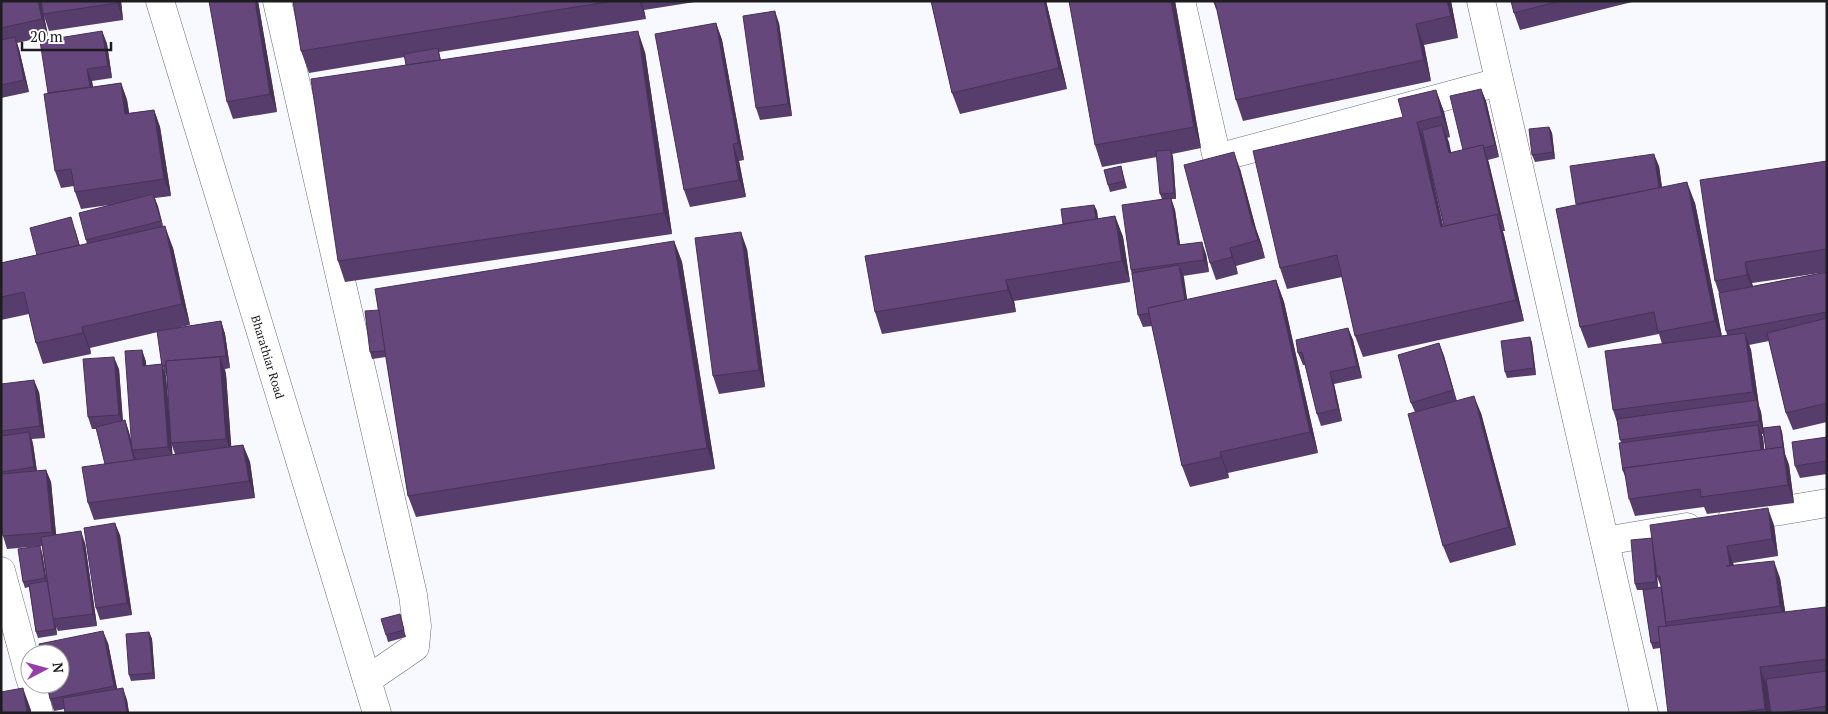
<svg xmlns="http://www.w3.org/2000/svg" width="1828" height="714" viewBox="0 0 1828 714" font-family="'PT Serif',serif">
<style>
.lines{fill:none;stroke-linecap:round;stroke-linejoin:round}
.minor-casing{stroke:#6e6e76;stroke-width:29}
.minor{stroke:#fff;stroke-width:28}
.wall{fill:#573d6b;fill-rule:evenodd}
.shaded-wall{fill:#473257}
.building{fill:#65477c;stroke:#473257}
.labels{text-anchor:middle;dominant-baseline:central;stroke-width:5;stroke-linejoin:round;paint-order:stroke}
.street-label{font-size:12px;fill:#1d1d20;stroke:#fff}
</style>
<rect width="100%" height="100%" fill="#f8f9fe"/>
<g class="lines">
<!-- minor casing -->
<g class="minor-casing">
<g id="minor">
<path id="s1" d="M160 1 377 713"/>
<polyline points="277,1 413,595 417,626 415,647 367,680"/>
<polyline points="1181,1 1217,158 1499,82"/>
<polyline points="1481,1 1644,713"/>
<polyline points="1732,519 1827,503"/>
<polyline points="1605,541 1687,527"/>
<polyline points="1,571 30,678"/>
<polyline points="32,684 39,713"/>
</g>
</g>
<!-- minor -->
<use href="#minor" class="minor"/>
</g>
<!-- wall -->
<g class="wall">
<polygon points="1,1 41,1 42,8 41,1 121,1 123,20 49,31 44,16 48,36 17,43 19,49 29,92 1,98"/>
<polygon points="258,1 277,112 233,119 227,102"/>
<polygon points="293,1 701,1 644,10 646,19 439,52 441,60 645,52 672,234 345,282 338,261 406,65 405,57 309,73 301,51"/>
<polygon points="931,1 1046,1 1067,89 960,114 952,93"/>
<polygon points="1171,1 1175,1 1201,148 1172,154 1173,157 1176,199 1171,199 1175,210 1180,245 1206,254 1209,272 1183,276 1187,300 1276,280 1284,302 1318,453 1228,473 1229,478 1190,487 1182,466 1152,326 1143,327 1138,315 1131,270 1162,199 1160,194 1157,157 1102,167 1095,145"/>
<polygon points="1213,1 1451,1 1458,38 1424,45 1431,81 1243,121 1236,100 1217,9 1216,9"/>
<polygon points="1511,1 1636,1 1520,30 1514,13"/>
<polygon points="716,23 722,40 744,160 739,161 746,197 690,207 684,190"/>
<polygon points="779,23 792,116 760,120 756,108"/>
<path d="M102 31 107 44 112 78 92 81 93 87 121 83 127 100 129 113 154 110 160 127 171 196 155 198 163 227 173 248 190 325 176 328 221 321 225 334 230 368 225 369 226 374 231 446 243 445 250 462 255 498 94 520 88 503 105 464 96 429H92L88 417 119 369 123 420H125L129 432 132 443 142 350 146 362V366L162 364 166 376 171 441 167 377 162 366 158 332 90 348 91 354 43 364 36 343 29 314 1 320V263L37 255 75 229 80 246 87 244 86 240 109 205 81 209 75 192 74 186 61 188 55 171 48 93ZM171 443 175 454 172 455Z"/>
<path d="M1481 89 1486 101 1499 157 1488 160 1505 231H1503L1524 321 1363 357 1355 336 1342 277 1287 289 1280 268 1403 117 1436 90 1444 112 1450 137 1447 138 1451 153 1463 150ZM1425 143 1444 226H1443Z"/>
<polygon points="1549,127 1552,133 1555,159 1535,162 1532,155"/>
<path d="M1827 161V272L1752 283 1753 286 1827 272V422L1793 430 1786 413 1769 341 1749 345 1751 350 1759 406 1761 412 1763 428 1780 426 1782 432 1785 454 1789 465 1794 503 1707 514 1704 507 1635 516 1629 499 1626 479 1623 471 1621 443 1617 422 1613 410 1662 344 1659 334 1588 348 1580 327 1576 205 1659 166 1662 187 1695 203 1722 336 1727 335 1726 331 1719 293 1715 281ZM1761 434H1763L1766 450H1764L1763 437Z"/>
<polygon points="1121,166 1127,188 1110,192 1108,185"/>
<polygon points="1240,169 1256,229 1261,243 1265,258 1236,266 1238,274 1216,280 1210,263"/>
<polygon points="1094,205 1097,211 1098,219 1115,216 1123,237 1130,282 1014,301 1016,312 882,334 875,312 1063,224"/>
<polygon points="674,241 682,262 715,469 416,517 408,496 386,357 372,359 370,352 379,310"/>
<polygon points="747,249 765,387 719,394 713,376"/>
<polygon points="1348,328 1353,340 1362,378 1334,384 1342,421 1321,426 1317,414 1305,365 1303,365 1298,353"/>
<polygon points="1530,337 1532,343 1536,375 1507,378 1505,372"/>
<polygon points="1439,343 1444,356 1457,401 1481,413 1516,545 1450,563 1443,546 1415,412 1411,403"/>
<polygon points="1,384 39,392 45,438 32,439 33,444 37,471 46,470 51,482 56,535 85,543 97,626 58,631 56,627 57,635 38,638 36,632 29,587 25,588 23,582 42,552 47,581 42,546 7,549 3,536 1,521"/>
<polygon points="1827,437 1827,474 1800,478 1795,466"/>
<path d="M1774 525 1778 556 1733 563 1734 565 1780 578 1785 612 1827 609V713H1668L1660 648 1653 649 1651 643 1643 590H1637L1635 584 1652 538ZM1657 577 1661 587 1658 588Z"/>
<polygon points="120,535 132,615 100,620 96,608"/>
<polygon points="400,614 406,637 388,642 386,635"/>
<polygon points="149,632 152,639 155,679 131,681 129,675"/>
<polygon points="108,643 117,689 127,700 129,713 65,713 65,709 54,711 50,699"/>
</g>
<!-- shaded-wall -->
<g class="shaded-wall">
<polygon points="38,1 41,1 48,36 42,19"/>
<polygon points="117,1 121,1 123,20 117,3"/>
<polygon points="255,1 258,1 277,112 270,94"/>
<polygon points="639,1 641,1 644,10 646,19"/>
<polygon points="1044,1 1046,1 1067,89 1059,68"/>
<polygon points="1171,1 1175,1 1201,148 1194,127"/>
<polygon points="1447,1 1451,1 1458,38 1451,16"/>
<polygon points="775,11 779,23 792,116 788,104"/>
<polygon points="716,23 722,40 744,160 738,143"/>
<polygon points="1416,24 1424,45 1431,81 1424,60"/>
<polygon points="102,31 107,44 112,78 108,66"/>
<polygon points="638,31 645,52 672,234 664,213"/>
<polygon points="15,37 19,49 29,92 24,80"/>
<polygon points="87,69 92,81 95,101 90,89"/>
<polygon points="121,83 127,100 132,131 125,114"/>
<polygon points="1481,89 1486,101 1499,157 1495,145"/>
<polygon points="1436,90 1444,112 1450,137 1442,116"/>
<polygon points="154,110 160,127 171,196 164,179"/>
<polygon points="1417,122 1425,143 1448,248 1441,227"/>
<polygon points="1442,125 1449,142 1455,171 1449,153"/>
<polygon points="1549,127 1552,133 1555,159 1553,152"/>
<polygon points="733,144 739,161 746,197 739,180"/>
<polygon points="1483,145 1489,163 1505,231 1499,214"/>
<polygon points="1171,150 1173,157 1176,199 1174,193"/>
<polygon points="1234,152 1240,169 1256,229 1261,243 1265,258 1253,226"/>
<polygon points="1654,154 1659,166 1664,204 1660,192"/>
<polygon points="1687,182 1695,203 1723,342 1715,321"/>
<polygon points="153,194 158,206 165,233 161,221"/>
<polygon points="1171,198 1175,210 1182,258 1178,245"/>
<polygon points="1094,205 1097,211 1099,232 1097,226"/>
<polygon points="1497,214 1504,235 1524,321 1516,300"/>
<polygon points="1115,216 1123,237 1130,282 1122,261"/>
<polygon points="165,226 173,248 190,325 182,304"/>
<polygon points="741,232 747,249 765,387 759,370"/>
<polygon points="674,241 682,262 715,469 707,448"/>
<polygon points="1202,242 1206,254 1209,272 1204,260"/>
<polygon points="1230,248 1236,266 1238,274 1232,257"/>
<polygon points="1745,262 1752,283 1755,297 1747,275"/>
<polygon points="1179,265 1184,277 1190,320 1186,308"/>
<polygon points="1006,280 1014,301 1016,312 1008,290"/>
<polygon points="1276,280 1284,302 1318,453 1310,432"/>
<polygon points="221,321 225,334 230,368 226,356"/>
<polygon points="82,327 90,348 91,354 83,333"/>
<polygon points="1348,328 1353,340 1362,378 1357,366"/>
<polygon points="1745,333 1751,350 1759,406 1761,412 1764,433 1759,421 1757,403 1753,392"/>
<polygon points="1530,337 1532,343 1536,375 1534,368"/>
<polygon points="1439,343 1444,356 1457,403 1453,390"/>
<polygon points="142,350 146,362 147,378 143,366"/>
<polygon points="114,357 119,369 123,427 119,415"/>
<polygon points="220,357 226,374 232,456 226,439"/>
<polygon points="162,364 166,376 173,459 168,447"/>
<polygon points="1330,372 1334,384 1342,421 1338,409"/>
<polygon points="34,380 39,392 45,438 40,426"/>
<polygon points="1474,396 1481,413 1516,545 1509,527"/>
<polygon points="125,420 129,432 133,450 132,450 136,460 134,460"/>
<polygon points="1758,425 1763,437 1766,465 1762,453"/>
<polygon points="1780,426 1782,432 1785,454 1789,465 1794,503 1788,485"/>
<polygon points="29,432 33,444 38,479 34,467"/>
<polygon points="243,445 250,462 255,498 249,481"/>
<polygon points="1220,452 1228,473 1229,478 1221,457"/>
<polygon points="46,470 51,482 57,544 52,532"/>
<polygon points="1768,508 1774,525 1778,556 1772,539"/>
<polygon points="115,523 120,535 132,615 127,603"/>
<polygon points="81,531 85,543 97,626 93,614"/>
<polygon points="1652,538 1655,545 1658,589 1656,582"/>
<polygon points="40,546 42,552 47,585 45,578"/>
<polygon points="1727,546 1733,563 1736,583 1730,566"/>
<polygon points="1774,561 1780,578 1787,623 1780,606"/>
<polygon points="53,620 56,627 57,635 55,629"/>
<polygon points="103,631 108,643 119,698 114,686"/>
<polygon points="149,632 152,639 155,679 153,673"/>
<polygon points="1760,667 1768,689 1771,713 1766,713 1765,709"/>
<polygon points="23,688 31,710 31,713 27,713"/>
<polygon points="123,688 127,700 129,713 127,713"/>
</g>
<!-- building -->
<g class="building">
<polygon points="1,1 38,1 42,19 1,28"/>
<polygon points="41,1 117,1 117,3 43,14"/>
<polygon points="209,1 255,1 270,94 227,102"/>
<polygon points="293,1 613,1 301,51"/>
<polygon points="931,1 1044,1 1059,68 952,93"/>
<polygon points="1069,1 1171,1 1194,127 1095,145"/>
<polygon points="1215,1 1447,1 1451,16 1416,24 1424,60 1236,100"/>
<polygon points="1511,1 1560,1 1514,13"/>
<polygon points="775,11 788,104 756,108 743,16"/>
<polygon points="716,23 738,143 733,144 739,180 684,190 655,34"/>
<polygon points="102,31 108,66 87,69 90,87 48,93 40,41"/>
<polygon points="638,31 664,213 338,261 311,79"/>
<polygon points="15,37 24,80 1,85 1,40"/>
<polygon points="438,48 440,60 406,65 404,54"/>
<polygon points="121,83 125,114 154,110 164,179 75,192 71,169 55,171 44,94"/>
<polygon points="1481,89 1495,145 1484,148 1483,145 1463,150 1450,96"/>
<polygon points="1436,90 1442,116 1417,122 1441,227 1497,214 1516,300 1355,336 1337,255 1280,268 1253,151 1403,117 1398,99"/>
<polygon points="1442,125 1449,153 1483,145 1499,214 1444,226 1422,130"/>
<polygon points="1549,127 1553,152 1532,155 1529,129"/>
<polygon points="1171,150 1174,193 1160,194 1156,151"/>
<polygon points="1234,152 1253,226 1254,226 1258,240 1230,248 1232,257 1210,263 1184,165"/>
<polygon points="1654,154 1659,188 1576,204 1570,166"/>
<polygon points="1827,161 1827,249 1745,262 1747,275 1715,281 1700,180"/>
<polygon points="1121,166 1124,181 1108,185 1104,170"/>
<polygon points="1687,182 1715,321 1658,332 1654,312 1580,327 1556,209"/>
<polygon points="153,194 161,221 86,240 79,213"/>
<polygon points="1171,198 1178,245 1202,242 1204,260 1131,270 1122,205"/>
<polygon points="1094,205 1096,219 1063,224 1061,209"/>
<polygon points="1115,216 1122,261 1006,280 1008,290 875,312 865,256"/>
<polygon points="71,217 79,245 37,255 30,228"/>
<polygon points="165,226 182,304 82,327 83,333 36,343 24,292 1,297 1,263"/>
<polygon points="741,232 759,370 713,376 695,238"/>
<polygon points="674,241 707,448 408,496 375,289"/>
<polygon points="1179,265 1185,300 1148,308 1149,313 1138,315 1132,273"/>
<polygon points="1827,272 1827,312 1726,331 1719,293"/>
<polygon points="1276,280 1310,432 1220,452 1221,457 1182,466 1148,308"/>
<polygon points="379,310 385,351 370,352 365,311"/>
<polygon points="1827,318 1827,403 1786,413 1767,333"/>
<polygon points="221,321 226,356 166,361 166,365 162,366 157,331"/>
<polygon points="1348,328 1357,366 1330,372 1338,409 1317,414 1302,352 1298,353 1296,340"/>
<polygon points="1745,333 1753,392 1613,410 1605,351"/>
<polygon points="1530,337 1534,368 1505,372 1501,341"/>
<polygon points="1439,343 1453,390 1411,403 1398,355"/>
<polygon points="142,350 143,366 162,364 168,447 132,450 125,351"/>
<polygon points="114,357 119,415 88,417 83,359"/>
<polygon points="220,357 226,439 171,443 166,361"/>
<polygon points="34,380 40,426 1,431 1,384"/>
<polygon points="1474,396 1509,527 1443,546 1408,414"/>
<polygon points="1757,400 1759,421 1620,440 1617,419"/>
<polygon points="125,420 134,460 105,464 96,427"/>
<polygon points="1758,425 1761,450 1624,468 1625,471 1623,471 1619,443"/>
<polygon points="1780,426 1783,447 1766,450 1763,428"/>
<polygon points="29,432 34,467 1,472 1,436"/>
<polygon points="1827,437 1827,461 1795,466 1792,442"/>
<polygon points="243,445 249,481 88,503 82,467"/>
<polygon points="1783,447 1788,485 1701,497 1700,489 1629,499 1624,468"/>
<polygon points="46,470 52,532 3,536 1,521 1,474"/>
<polygon points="1768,508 1772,539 1727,546 1730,566 1726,566 1774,561 1780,606 1666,622 1660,576 1657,576 1650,525"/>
<polygon points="115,523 127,603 96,608 84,528"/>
<polygon points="81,531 93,614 53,619 41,537"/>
<polygon points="1652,538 1656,582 1635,584 1631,540"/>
<polygon points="40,546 45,578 23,582 18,549"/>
<polygon points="47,581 55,629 36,632 29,584"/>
<polygon points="1661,587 1666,626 1658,627 1660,642 1651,643 1643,590"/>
<polygon points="1826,607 1827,614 1827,659 1760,667 1765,709 1733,713 1668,713 1658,627"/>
<polygon points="400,614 404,630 386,635 381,619"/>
<polygon points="103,631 114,686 50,699 47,684 60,684 60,654 41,654 39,644"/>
<polygon points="149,632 153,673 129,675 126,634"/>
<polygon points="1827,671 1827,706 1779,713 1771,713 1766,679"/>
<polygon points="23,688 27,713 1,713 1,692"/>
<polygon points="123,688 127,713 65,713 63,698"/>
</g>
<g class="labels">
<!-- street labels -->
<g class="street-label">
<text stroke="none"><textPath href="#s1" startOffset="372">Bharathiar Road</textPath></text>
</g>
</g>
<!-- border -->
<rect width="1828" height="714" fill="none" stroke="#1d1d20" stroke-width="5"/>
<!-- north arrow -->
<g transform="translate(45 669) rotate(84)"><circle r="24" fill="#ffffff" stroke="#a5a5a6"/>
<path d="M0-4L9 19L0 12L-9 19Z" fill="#973da8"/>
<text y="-8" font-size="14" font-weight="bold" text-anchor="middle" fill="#1d1d20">N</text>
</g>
<!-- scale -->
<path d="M22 42v8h89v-8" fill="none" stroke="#1d1d20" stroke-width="2.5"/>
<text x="30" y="42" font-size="15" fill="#1d1d20" stroke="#ffffff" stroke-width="4" paint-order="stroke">20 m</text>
</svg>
